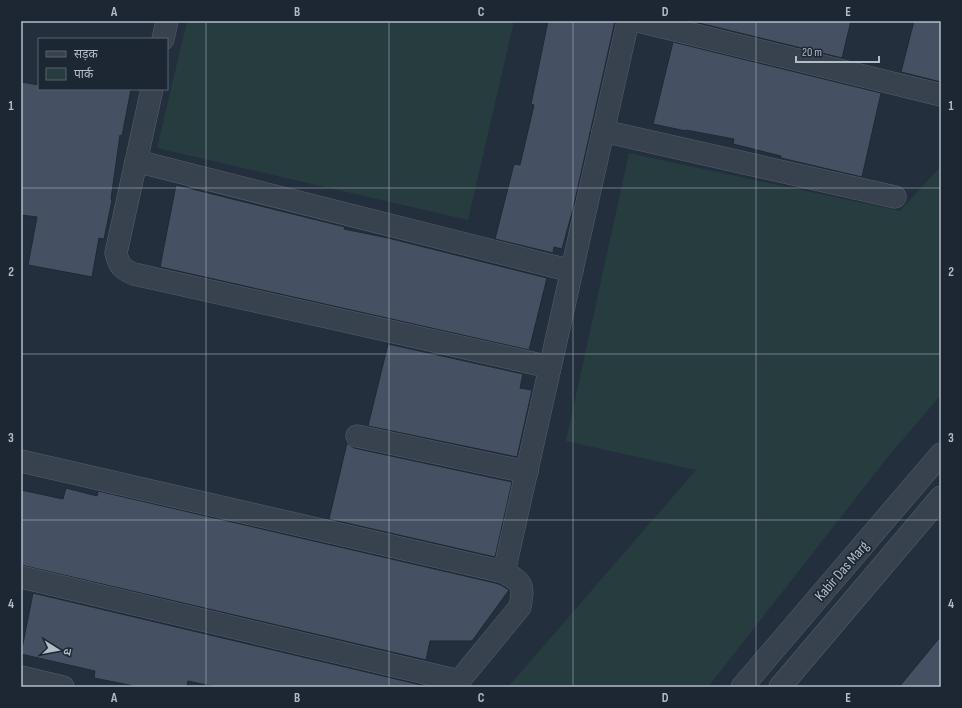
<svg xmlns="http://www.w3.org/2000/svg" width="962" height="708" viewBox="0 0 962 708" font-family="'Sofia Sans Condensed','Noto Sans Devanagari',sans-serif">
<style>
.green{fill:#263c3f}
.building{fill:#455162;stroke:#1f2835}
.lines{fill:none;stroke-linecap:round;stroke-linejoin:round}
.minor-casing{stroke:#565f6c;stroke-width:23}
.tertiary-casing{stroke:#565f6c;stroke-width:23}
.minor{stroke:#38414e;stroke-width:22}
.tertiary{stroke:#38414e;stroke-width:22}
.grid{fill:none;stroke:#b4bcc9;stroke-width:1;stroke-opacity:0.55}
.labels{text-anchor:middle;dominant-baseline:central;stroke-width:3.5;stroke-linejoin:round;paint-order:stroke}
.street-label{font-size:15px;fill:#b4bcc9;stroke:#1d2633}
.neatline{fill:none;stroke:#b4bcc9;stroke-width:1.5}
.grid-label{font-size:13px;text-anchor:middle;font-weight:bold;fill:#b4bcc9}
</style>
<rect width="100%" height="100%" fill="#242f3e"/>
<!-- green -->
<g class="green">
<polygon points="187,21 514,21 468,220 157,148"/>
<polygon points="629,153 900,211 941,166 941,395 891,453 708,687 508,687 696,470 566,441"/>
</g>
<!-- building -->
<g class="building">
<polygon points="548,21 615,21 573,209 562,249 554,247 553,253 495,239 514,164 520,165 534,105 531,104"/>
<polygon points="691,21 851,21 842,58"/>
<polygon points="914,21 941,21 941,82 901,72"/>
<polygon points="673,42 881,93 862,177 781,158 781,156 733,144 734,139 686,130 686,131 653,124"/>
<polygon points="21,82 39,85 39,89 131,89 122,136 120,135 111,199 112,200 104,239 99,238 92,277 28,265 37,217 21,215"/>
<polygon points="176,185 345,227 344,229 388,238 547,278 529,350 160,267"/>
<polygon points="388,344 523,374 520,388 532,390 517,457 368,426"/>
<polygon points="347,443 354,448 512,482 495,557 329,519"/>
<polygon points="66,488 97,496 98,491 495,583 501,585 509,590 472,641 430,641 426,660 21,565 21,490 63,499"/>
<polygon points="33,593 421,685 420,687 216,687 188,681 187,687 139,687 94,678 95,671 21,654"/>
<polygon points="941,636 941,687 899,687"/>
</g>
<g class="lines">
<!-- minor casing -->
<g class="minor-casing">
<g id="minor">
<polyline points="638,21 941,95"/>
<polyline points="163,39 167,21"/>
<path d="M152 89 116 253C119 266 122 269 134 274L550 367"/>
<polyline points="603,131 895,197"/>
<polyline points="136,161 572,271"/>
<polyline points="357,436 527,472"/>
<path d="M21 461 504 572C523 583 524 585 520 607L454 687"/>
<polyline points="504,572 628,21"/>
<polyline points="21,577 459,681"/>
<polyline points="21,677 63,687"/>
</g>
</g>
<!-- tertiary casing -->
<g class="tertiary-casing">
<g id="tertiary">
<polyline points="742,687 941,454"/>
<polyline points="780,687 941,497"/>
</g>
</g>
<!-- minor -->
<use href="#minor" class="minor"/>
<!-- tertiary -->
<use href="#tertiary" class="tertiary"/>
</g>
<!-- grid -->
<path class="grid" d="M206 21V687M389 21V687M573 21V687M756 21V687M21 188H941M21 354H941M21 520H941"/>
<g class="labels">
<!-- street labels -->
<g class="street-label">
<text transform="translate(842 571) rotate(-49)">Kabir Das Marg</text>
</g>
</g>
<!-- border -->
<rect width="962" height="708" fill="none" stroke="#1d2633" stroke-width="44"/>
<!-- legend -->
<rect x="38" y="38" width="130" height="52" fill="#1d2633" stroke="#59626f"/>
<rect x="46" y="51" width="20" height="6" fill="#38414e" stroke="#59626f"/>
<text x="74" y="58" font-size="12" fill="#b4bcc9">सड़क</text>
<rect x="46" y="68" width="20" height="12" fill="#263c3f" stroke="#59626f"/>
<text x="74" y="78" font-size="12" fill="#b4bcc9">पार्क</text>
<!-- north arrow -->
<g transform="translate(58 650) rotate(101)" stroke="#1d2633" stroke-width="3" paint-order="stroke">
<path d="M0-3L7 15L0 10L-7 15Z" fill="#b4bcc9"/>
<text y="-6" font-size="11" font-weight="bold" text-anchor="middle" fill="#b4bcc9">उ</text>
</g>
<!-- scale -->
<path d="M796 56v6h83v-6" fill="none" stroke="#b4bcc9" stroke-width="2"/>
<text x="802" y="56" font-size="12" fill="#b4bcc9" stroke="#1d2633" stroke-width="3" paint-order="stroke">20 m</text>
<rect x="22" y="22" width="918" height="664" class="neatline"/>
<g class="grid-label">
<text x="114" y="16">A</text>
<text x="297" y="16">B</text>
<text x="481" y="16">C</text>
<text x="665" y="16">D</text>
<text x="848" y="16">E</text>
<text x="11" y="110">1</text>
<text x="951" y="110">1</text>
<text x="11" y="276">2</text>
<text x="951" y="276">2</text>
<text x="11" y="442">3</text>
<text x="951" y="442">3</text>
<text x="11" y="608">4</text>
<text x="951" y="608">4</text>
<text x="114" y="702">A</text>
<text x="297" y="702">B</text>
<text x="481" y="702">C</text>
<text x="665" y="702">D</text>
<text x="848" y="702">E</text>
</g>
</svg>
